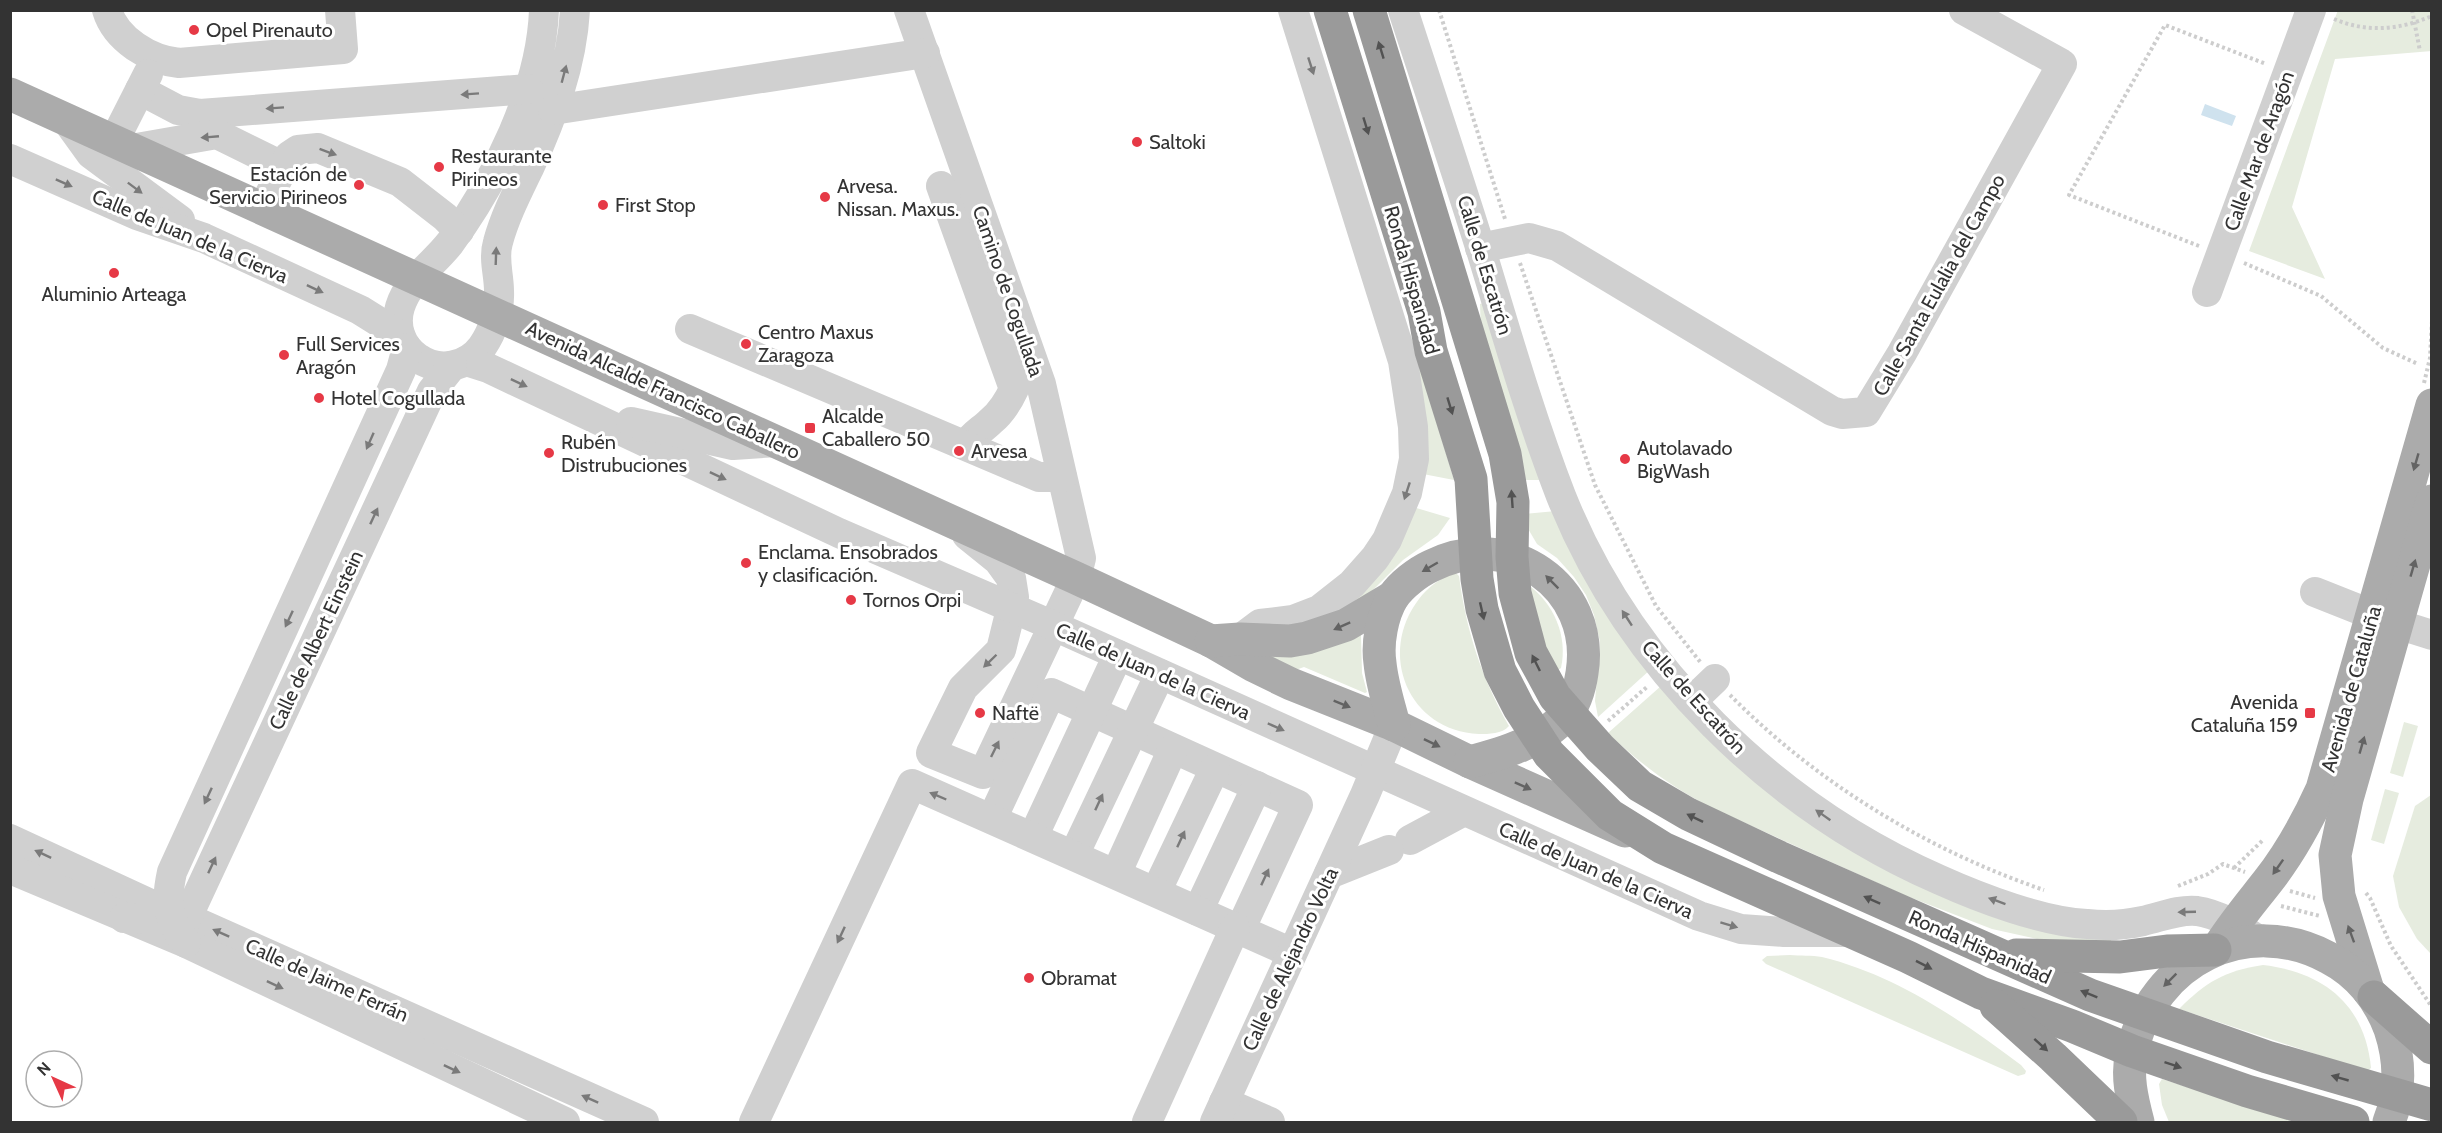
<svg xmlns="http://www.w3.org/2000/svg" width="2442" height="1133" viewBox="0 0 2442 1133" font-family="Cabin,sans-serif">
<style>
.green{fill:#e6ecdf}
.water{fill:#cfe2ee}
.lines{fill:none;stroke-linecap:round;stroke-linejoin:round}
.path{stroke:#cdcdcd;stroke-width:4;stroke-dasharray:3 3;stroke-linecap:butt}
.minor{stroke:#d0d0d0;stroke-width:30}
.major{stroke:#ababab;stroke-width:33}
.highway{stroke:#9a9a9a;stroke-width:33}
.oneway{fill:#525252}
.oneway2{fill:#7a7a7a}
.oneway3{fill:#636363}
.poi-dot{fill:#e63946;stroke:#fff;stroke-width:2}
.labels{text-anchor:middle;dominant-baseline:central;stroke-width:6;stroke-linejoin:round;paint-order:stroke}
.poi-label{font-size:20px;fill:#333;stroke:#fff;text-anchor:start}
.street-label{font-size:20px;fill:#333;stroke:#fff}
</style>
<rect width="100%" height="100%" fill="#fff"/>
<!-- green -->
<g class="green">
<polygon points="2338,10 2431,11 2432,51 2335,59 2292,207 2325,279 2249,251"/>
<polygon points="1484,303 1543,480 1522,480 1481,333 1480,304"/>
<polygon points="1410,333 1454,480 1423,474 1406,334"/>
<polygon points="1413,507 1450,518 1438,535 1403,560 1369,594 1341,607"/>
<polygon points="1556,511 1651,669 1598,717 1595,701 1600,642 1594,615 1586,595 1574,577 1557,558 1537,544 1527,527 1524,514"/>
<path d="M1456 573 1459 576C1466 630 1482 679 1509 726 1502 734 1489 734 1479 734 1408 731 1377 653 1419 599 1427 588 1442 576 1456 573Z"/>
<path d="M1527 584C1554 603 1568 636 1561 668L1558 670 1549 657Z"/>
<polygon points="1361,635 1362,673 1367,692 1365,693 1304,667 1290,672 1263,656"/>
<path d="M1661 686 1841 843 2111 935V943L2037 939 1992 929 1904 895 1714 809C1673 788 1640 764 1608 733Z"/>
<polygon points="2404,722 2418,726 2403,777 2390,773"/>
<polygon points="2385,789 2399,793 2384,844 2371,840"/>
<polygon points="2431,795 2431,954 2417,939 2399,907 2393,876 2415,806"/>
<path d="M1790 955C1800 956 1812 955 1822 957 1896 975 1961 1020 2021 1065L2026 1071 2025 1074 2018 1076 1766 964 1762 960 1767 956Z"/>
<path d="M2263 965C2323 972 2365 1004 2371 1068L2367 1071 2179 1009C2206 982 2224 971 2263 965Z"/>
<polygon points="2162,1079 2296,1122 2169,1122 2162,1105 2159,1084"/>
</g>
<!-- water -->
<polygon class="water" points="2205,104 2236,116 2232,126 2201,115"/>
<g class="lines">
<!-- path -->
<g class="path">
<polyline points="1439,10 1505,219"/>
<polyline points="2412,10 2420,51"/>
<path d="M2334 19C2367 33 2399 30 2432 16"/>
<polyline points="2199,246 2069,195 2165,25 2266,64"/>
<polyline points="1520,263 1595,485 1656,606 1701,663"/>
<polyline points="2244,263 2321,296 2383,348 2418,364"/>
<polyline points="2424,383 2430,358 2432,321"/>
<path d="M1730 695C1817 783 1927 850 2044 890"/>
<polyline points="1608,721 1648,686"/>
<polyline points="2234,868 2263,840"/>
<polyline points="2178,886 2208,874 2223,864 2245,872"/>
<polyline points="2290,891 2315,898"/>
<polyline points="2366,893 2370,898 2391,946 2432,1007"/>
<polyline points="2281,906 2320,916"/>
</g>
<!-- minor -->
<g class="minor">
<path d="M107 10C116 40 150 60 179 63L343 49 340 10"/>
<path d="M544 10C541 90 496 180 450 243 433 265 409 279 400 307 394 326 401 347 418 358 439 373 467 367 482 347 493 331 500 310 499 291 499 274 493 259 498 242 505 216 518 191 530 166 552 118 572 65 575 10"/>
<polyline points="909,10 1041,384 1081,558 1076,578 983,774 931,753 963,688 1001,650 1014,597 1011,578 998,560 967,535"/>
<path d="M1403 10C1429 90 1456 170 1481 250 1506 332 1530 416 1561 496 1629 666 1773 807 1940 880 1980 898 2043 922 2087 924 2105 926 2125 925 2143 921 2161 917 2179 909 2197 911 2218 914 2237 926 2254 937"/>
<polyline points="140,90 178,110 200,114 528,89"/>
<polyline points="553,110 925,53"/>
<polyline points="65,118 91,154 180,220"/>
<polyline points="114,141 148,74"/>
<polyline points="131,149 217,134 282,166"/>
<polyline points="10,159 137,215 204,238 360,310 400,335"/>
<path d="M941 186 1014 389C1008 402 1002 412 991 421 982 430 973 434 966 445"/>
<polyline points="263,208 289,156 298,150 318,148 400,182 445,217 459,231"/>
<polyline points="1480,248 1529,238 1557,246 1832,411 1842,414 1866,412 1902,353 2062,64 1964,10"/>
<polyline points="2207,292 2311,10"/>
<polyline points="690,329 1039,477 1062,477"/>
<polyline points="466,361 488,368 839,533 1054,626 1699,916 1741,929 1784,932 1847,932"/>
<polyline points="631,422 733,445 777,442"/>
<polyline points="2315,592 2373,615"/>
<polyline points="2397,624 2432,635"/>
<polyline points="1240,639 1260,624 1293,620 1319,610 1352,584 1375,558 1387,540 1407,493 1414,459 1413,427 1403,361 1293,10"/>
<polyline points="1692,701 1715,679"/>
<polyline points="992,819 1051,693 1298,805 1240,930"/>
<polyline points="1033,837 1118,655"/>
<polyline points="10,839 168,912 187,918 644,1122"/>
<polyline points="1410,840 1464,811"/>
<polyline points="1074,855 1160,674"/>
<polyline points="10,869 186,943 565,1122"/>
<polyline points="1116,874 1173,749"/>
<polyline points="1329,874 1389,850"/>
<polyline points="1156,892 1215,768"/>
<polyline points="1198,911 1257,786"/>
<polyline points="124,918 171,920 187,918 432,391 452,366"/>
<path d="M186 943C167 917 165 904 172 872L401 370 407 348"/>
<polyline points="1224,1102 1270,1122"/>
<polyline points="754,1122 912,784 1292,953"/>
<polyline points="1147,1122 1235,928"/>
<polyline points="1215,1122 1365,795 1394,725"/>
</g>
<!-- major -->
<g class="major">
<polyline points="10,94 1076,578 1211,641 1254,666 1291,684 1394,725 1470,762 1625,831"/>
<polyline points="1211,641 1240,639 1290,641 1307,638 1346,625 1393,597"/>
<path d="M1394 725C1389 705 1382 684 1380 663 1377 643 1382 615 1393 597 1401 585 1418 572 1431 566 1508 527 1596 586 1582 673 1580 687 1575 704 1566 715 1542 742 1504 753 1470 762"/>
<path d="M2218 948C2233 924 2250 904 2268 881 2290 853 2307 822 2322 789L2432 405"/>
<polyline points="2368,990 2339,896 2335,855 2347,799 2432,501"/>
<path d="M2138 1122C2132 1099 2126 1075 2132 1051 2153 961 2246 913 2329 958 2358 973 2379 999 2390 1029 2400 1059 2401 1092 2389 1122"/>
</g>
<!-- highway -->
<g class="highway">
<polyline points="1330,10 1424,312 1431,351 1471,479 1477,579 1482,609 1500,671 1519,708 1549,754 1610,815 1663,848 1908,957 1981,993 2072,1026 2132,1051 2247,1091 2353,1122"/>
<polyline points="1369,10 1505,454 1513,502 1512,557 1515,593 1531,653 1555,697 1600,748 1640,786 1688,814 1779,857 2090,995 2267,1057 2432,1105"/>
<polyline points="2016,955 2120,957 2167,951 2215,950"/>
<polyline points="2374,997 2432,1048"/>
<polyline points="1996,1006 2053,1057 2121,1122"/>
</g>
</g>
<!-- one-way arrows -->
<defs><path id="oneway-solid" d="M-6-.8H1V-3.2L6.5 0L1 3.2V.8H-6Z" transform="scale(1.5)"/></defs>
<g class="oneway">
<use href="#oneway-solid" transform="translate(1381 50) rotate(-107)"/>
<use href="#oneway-solid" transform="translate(1366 126) rotate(73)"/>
<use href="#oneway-solid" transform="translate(1450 406) rotate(73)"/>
<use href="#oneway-solid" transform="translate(1512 499) rotate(-94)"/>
<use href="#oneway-solid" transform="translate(1482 611) rotate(77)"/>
<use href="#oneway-solid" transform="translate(1536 663) rotate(-116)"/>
<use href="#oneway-solid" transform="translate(1695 818) rotate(-154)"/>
<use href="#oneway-solid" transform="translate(1872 900) rotate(-156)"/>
<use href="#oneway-solid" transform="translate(1924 965) rotate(27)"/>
<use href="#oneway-solid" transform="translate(2089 994) rotate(-158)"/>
<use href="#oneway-solid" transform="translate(2041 1045) rotate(42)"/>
<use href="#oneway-solid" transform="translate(2173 1065) rotate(19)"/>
<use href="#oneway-solid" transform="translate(2340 1078) rotate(-164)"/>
</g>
<g class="oneway2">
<use href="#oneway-solid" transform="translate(1311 66) rotate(72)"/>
<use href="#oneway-solid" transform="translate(564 74) rotate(-75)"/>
<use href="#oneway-solid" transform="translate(470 94) rotate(176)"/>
<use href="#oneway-solid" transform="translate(275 108) rotate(176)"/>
<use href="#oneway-solid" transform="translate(210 137) rotate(175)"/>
<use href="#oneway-solid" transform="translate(328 152) rotate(20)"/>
<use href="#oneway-solid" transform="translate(64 183) rotate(24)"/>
<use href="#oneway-solid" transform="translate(135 188) rotate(37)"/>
<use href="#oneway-solid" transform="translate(496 256) rotate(-88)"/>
<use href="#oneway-solid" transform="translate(315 289) rotate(25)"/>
<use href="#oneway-solid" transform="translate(519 383) rotate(25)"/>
<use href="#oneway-solid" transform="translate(370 441) rotate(114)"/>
<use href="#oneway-solid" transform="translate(718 476) rotate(25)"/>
<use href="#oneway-solid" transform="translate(1407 491) rotate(108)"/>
<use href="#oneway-solid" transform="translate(374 516) rotate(-65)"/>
<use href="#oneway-solid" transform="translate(1627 618) rotate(-123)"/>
<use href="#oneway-solid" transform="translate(289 619) rotate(115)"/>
<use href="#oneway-solid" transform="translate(990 661) rotate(136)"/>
<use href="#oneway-solid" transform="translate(1276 727) rotate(24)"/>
<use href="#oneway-solid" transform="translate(995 749) rotate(-64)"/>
<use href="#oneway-solid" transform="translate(208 796) rotate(115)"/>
<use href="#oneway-solid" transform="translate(938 796) rotate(-157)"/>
<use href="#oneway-solid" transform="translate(1099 802) rotate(-65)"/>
<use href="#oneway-solid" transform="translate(1823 815) rotate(-145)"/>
<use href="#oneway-solid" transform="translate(1181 839) rotate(-65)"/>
<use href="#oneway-solid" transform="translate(43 854) rotate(-155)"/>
<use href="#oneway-solid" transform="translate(212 865) rotate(-65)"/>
<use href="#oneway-solid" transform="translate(1265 877) rotate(-65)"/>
<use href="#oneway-solid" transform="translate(1997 901) rotate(-160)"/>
<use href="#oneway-solid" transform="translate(2187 912) rotate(178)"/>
<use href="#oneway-solid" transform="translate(1729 925) rotate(17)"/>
<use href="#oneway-solid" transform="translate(221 933) rotate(-156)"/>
<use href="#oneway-solid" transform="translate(841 935) rotate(115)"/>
<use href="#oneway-solid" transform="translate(275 985) rotate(25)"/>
<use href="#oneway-solid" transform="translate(452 1069) rotate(25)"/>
<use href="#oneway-solid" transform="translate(590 1099) rotate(-156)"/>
</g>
<g class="oneway3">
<use href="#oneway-solid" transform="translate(2416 462) rotate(106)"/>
<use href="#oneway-solid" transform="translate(1430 567) rotate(150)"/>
<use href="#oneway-solid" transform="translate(2413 568) rotate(-74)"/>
<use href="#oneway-solid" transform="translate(1552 582) rotate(-135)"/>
<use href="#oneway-solid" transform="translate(1342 626) rotate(156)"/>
<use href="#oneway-solid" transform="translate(1342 704) rotate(22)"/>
<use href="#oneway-solid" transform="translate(1432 743) rotate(26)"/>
<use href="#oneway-solid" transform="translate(2362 745) rotate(-74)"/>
<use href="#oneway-solid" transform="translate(1523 786) rotate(24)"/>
<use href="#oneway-solid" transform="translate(2278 867) rotate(125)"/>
<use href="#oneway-solid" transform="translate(2351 934) rotate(-110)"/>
<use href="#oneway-solid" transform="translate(2170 980) rotate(135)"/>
</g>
<!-- markers -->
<g class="poi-dot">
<circle cx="194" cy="30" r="6"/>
<circle cx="1137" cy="142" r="6"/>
<circle cx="439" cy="167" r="6"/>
<circle cx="359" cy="185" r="6"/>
<circle cx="825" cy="197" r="6"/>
<circle cx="603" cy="205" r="6"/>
<circle cx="114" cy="273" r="6"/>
<circle cx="746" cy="344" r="6"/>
<circle cx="284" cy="355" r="6"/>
<circle cx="319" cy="398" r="6"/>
<rect x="804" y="422" width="12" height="12" rx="3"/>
<circle cx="959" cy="451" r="6"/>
<circle cx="549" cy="453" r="6"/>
<circle cx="1625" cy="459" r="6"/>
<circle cx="746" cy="563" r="6"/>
<circle cx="851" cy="600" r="6"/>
<circle cx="980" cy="713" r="6"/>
<rect x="2304" y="707" width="12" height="12" rx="3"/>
<circle cx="1029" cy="978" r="6"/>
</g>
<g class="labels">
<!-- poi labels -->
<g class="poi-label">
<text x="206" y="30">Opel Pirenauto</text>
<text x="1149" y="142">Saltoki</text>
<text x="451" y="156">Restaurante<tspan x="451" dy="23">Pirineos</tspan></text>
<text x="347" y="174" text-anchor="end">Estación de<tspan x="347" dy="23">Servicio Pirineos</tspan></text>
<text x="837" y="186">Arvesa.<tspan x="837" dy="23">Nissan. Maxus.</tspan></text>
<text x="615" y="205">First Stop</text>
<text x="114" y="294" text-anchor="middle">Aluminio Arteaga</text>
<text x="758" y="332">Centro Maxus<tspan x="758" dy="23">Zaragoza</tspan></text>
<text x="296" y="344">Full Services<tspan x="296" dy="23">Aragón</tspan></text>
<text x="331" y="398">Hotel Cogullada</text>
<text x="822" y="416">Alcalde<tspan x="822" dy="23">Caballero 50</tspan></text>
<text x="561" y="442">Rubén<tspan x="561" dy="23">Distrubuciones</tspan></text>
<text x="1637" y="448">Autolavado<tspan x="1637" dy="23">BigWash</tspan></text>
<text x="971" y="451">Arvesa</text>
<text x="758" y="552">Enclama. Ensobrados<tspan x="758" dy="23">y clasificación.</tspan></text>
<text x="863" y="600">Tornos Orpi</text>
<text x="2298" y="702" text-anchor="end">Avenida<tspan x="2298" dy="23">Cataluña 159</tspan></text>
<text x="992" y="713">Naftë</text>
<text x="1041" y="978">Obramat</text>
</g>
<!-- street labels -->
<g class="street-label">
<text transform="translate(2259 151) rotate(-70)">Calle Mar de Aragón</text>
<text transform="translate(190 236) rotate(23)">Calle de Juan de la Cierva</text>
<text transform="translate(1485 265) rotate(73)">Calle de Escatrón</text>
<text transform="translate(1412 280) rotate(74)">Ronda Hispanidad</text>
<text transform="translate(1939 285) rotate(-61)">Calle Santa Eulalia del Campo</text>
<text transform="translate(1008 291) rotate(71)">Camino de Cogullada</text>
<text transform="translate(663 390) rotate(25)">Avenida Alcalde Francisco Caballero</text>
<text transform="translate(316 640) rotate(-65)">Calle de Albert Einstein</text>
<text transform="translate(1153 671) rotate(24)">Calle de Juan de la Cierva</text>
<text transform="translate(2351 689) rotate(-74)">Avenida de Cataluña</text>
<text transform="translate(1694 697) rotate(48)">Calle de Escatrón</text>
<text transform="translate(1596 870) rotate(24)">Calle de Juan de la Cierva</text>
<text transform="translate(1980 947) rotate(24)">Ronda Hispanidad</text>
<text transform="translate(1290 959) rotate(-65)">Calle de Alejandro Volta</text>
<text transform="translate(327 980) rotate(24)">Calle de Jaime Ferrán</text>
</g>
</g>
<!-- border -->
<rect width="2442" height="1133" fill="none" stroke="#333333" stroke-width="24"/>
<!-- north arrow -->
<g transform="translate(54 1079) rotate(315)"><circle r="28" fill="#ffffff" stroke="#adadad" stroke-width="1.5"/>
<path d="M0-4.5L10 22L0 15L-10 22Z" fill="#e63946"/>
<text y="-9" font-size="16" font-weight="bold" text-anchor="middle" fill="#333333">N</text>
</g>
</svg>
